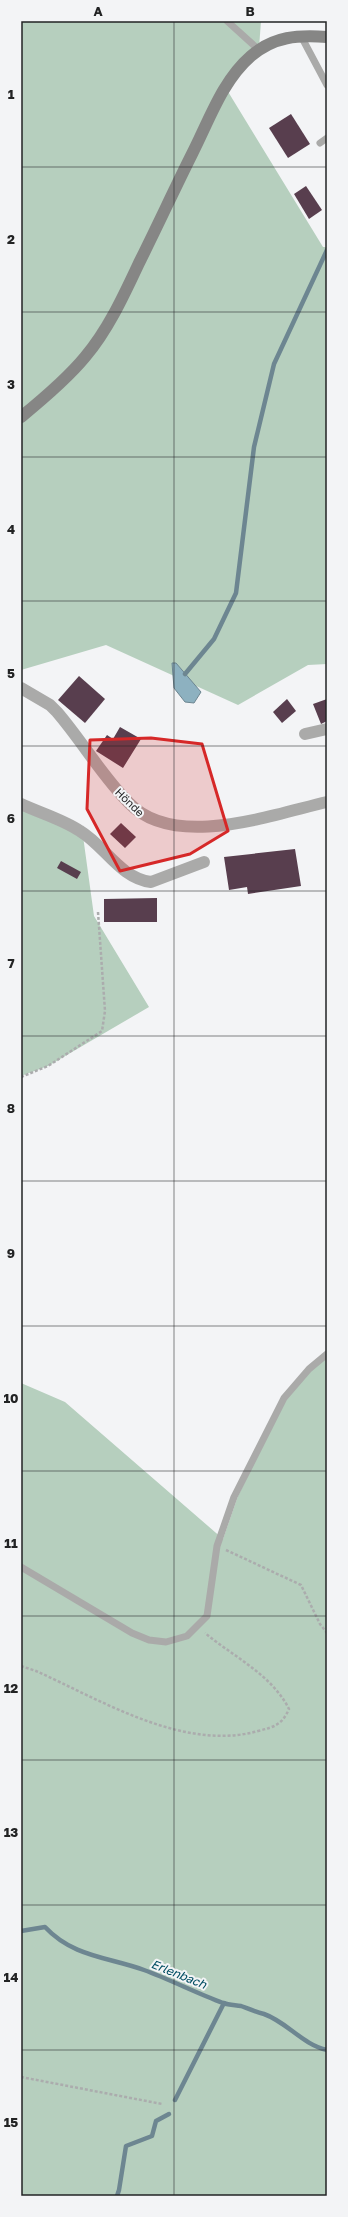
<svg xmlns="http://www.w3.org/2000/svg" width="348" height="2217" viewBox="0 0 348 2217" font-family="'Golos Text',sans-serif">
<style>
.green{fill:#b6cfbe}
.water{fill:#8db1c0;stroke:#6d8691}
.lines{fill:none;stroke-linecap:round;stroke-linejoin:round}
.stream{stroke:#6d8691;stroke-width:4.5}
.building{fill:#583e4e}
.path{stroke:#abacad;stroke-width:2.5;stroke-dasharray:3 2;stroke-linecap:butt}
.lane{stroke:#aaaaa9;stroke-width:7}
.street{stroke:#aaaaa9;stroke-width:12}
.secondary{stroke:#868685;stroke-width:12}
.marked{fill:#d62828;fill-opacity:0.2;stroke:#d62828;stroke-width:3;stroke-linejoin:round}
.grid{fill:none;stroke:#222324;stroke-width:1;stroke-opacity:0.55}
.labels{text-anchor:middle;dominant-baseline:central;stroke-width:4;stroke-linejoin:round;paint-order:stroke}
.street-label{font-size:11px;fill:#222324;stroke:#f3f4f6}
.water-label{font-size:12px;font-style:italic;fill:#004d62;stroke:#f3f4f6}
.neatline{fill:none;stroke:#222324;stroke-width:1.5}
.grid-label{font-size:13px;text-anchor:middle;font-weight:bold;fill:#222324}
</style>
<rect width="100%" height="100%" fill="#f3f4f6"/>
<!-- green -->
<g class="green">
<polygon points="21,21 225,21 256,49 250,53 119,296 83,354 21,412"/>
<polygon points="229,21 261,21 259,48"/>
<polygon points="227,90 323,247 327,247 327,664 308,665 238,705 106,645 21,670 21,421 88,359"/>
<polygon points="21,809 83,836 94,916 149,1007 48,1066 21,1076"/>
<polygon points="327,1357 327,2196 21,2196 21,1383 65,1402 223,1539 238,1496 285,1399 310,1371"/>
</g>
<!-- water -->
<polygon class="water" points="172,663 176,663 201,692 194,703 185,702 174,688"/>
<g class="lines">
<!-- stream -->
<g class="stream">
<polyline points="185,674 214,639 236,593 254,447 274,364 327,250"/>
<path d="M21 1931 45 1927C73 1957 108 1957 144 1970 171 1980 196 1993 223 2003 229 2005 235 2005 241 2006 249 2009 256 2012 264 2014 287 2022 303 2045 327 2050"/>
<polyline points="175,2100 224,2003"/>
<polyline points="117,2196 119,2190 126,2146 152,2136 156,2121 169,2114"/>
</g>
</g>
<!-- building -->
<g class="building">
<polygon points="291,114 310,144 288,158 269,128"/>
<polygon points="306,186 322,210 309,219 294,194"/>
<polygon points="79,676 105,699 85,723 58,700"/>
<polygon points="287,699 296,711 282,723 273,712"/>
<polygon points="327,699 327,721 321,724 313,704"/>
<polygon points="120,727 141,739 123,768 96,751 107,735 113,739"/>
<polygon points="121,823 136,837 125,848 110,834"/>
<polygon points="295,849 301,886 248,894 247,887 229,890 224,857"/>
<polygon points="61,861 81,872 77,879 57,868"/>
<polygon points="157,898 157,922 104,922 104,899"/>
</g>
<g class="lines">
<!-- path -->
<g class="path">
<polyline points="21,1077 48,1066 102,1031 105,1011 98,912"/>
<polyline points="226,1550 301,1585 320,1624 327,1633"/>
<path d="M21 1666 36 1671C101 1700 184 1752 258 1731 274 1727 282 1725 289 1709 272 1675 234 1657 205 1633"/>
<polyline points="21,2077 162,2104"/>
</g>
<!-- lane -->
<g class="lane">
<polyline points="227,21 259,50"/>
<polyline points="301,36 327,85"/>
<polyline points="320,143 327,138"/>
<polyline points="21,1567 132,1633 149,1640 166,1642 187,1636 207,1616 217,1546 234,1497 284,1398 309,1369 327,1354"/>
</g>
<!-- street -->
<g class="street">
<path d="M21 688 50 705 57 712C82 741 102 776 129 803 174 850 271 815 327 802"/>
<polyline points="305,734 327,729"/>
<path d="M21 804C40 813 62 819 80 831 105 846 120 878 151 882L204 862"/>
</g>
<!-- secondary -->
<path class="secondary" d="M21 417C43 399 67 379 85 357 108 330 124 295 139 263 157 227 174 190 192 154 209 121 222 81 251 56 274 36 298 35 327 37"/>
</g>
<!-- marked area -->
<path class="marked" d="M151 738 202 744 228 831 190 854 120 871 87 809 90 740Z"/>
<!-- grid -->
<path class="grid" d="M174 21V2196M21 167H327M21 312H327M21 457H327M21 601H327M21 746H327M21 891H327M21 1036H327M21 1181H327M21 1326H327M21 1471H327M21 1616H327M21 1760H327M21 1905H327M21 2050H327"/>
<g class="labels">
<!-- street labels -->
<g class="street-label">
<text transform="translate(130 802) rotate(44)">Hönde</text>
</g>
<!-- water labels -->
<g class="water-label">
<text transform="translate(179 1974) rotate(22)">Erlenbach</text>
</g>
</g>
<!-- border -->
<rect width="348" height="2217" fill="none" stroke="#f3f4f6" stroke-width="44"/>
<rect x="22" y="22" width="304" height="2173" class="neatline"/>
<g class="grid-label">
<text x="98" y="16">A</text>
<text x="250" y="16">B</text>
<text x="11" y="99">1</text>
<text x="11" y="244">2</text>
<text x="11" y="389">3</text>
<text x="11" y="534">4</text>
<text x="11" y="678">5</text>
<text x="11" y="823">6</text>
<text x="11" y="968">7</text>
<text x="11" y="1113">8</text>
<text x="11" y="1258">9</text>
<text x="11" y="1403">10</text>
<text x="11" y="1548">11</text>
<text x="11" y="1693">12</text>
<text x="11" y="1837">13</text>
<text x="11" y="1982">14</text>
<text x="11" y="2127">15</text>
</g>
</svg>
